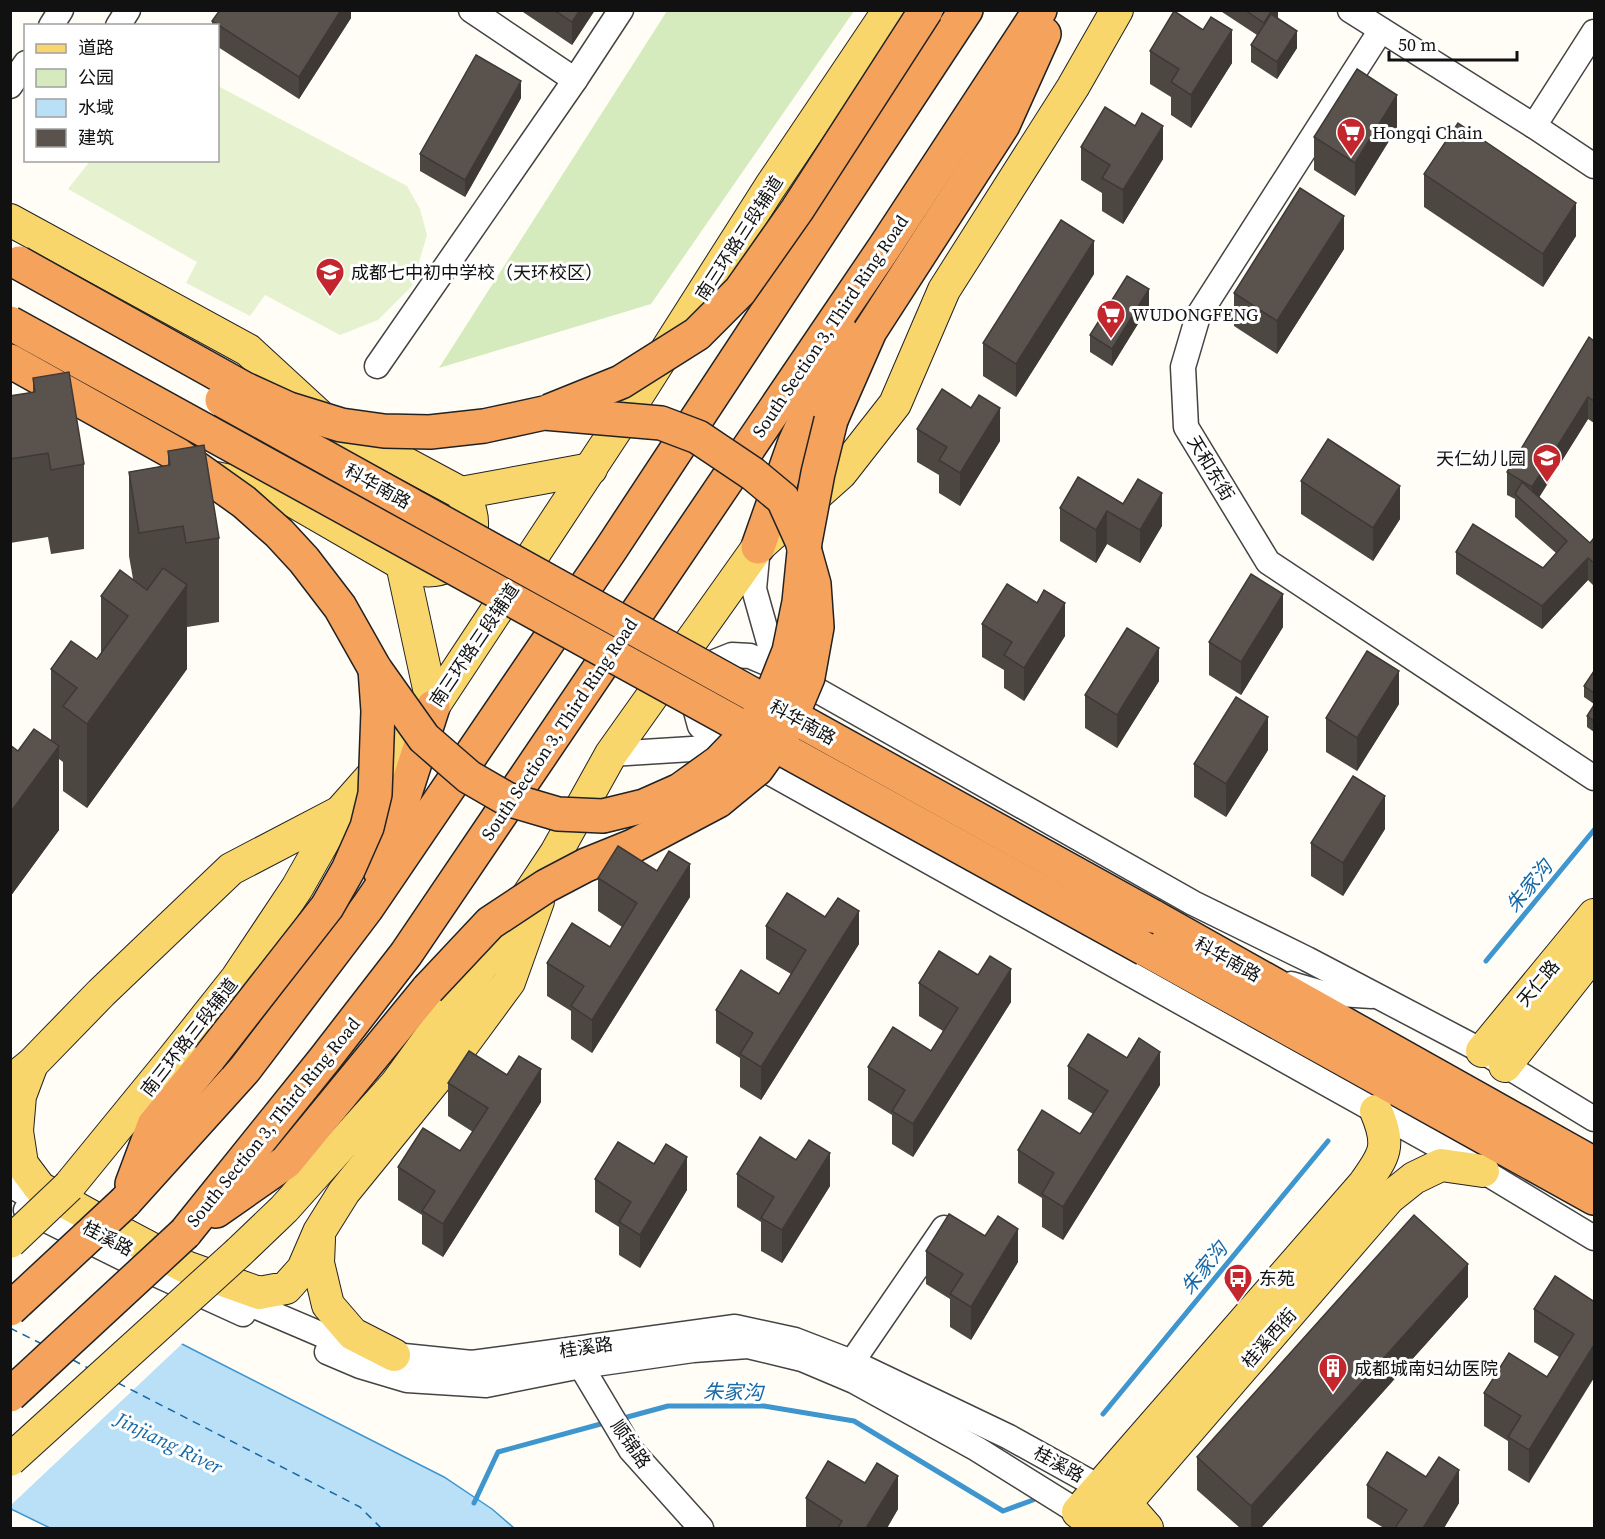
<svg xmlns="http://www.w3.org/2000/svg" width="1605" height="1539" viewBox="0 0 1605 1539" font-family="'Source Serif 4','Noto Sans SC',serif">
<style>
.green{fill:#d5ebbd}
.pitch{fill:#e6f2cf}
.water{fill:#b9e0f7;stroke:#3f96cf;stroke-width:1.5}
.pier{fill:#fffdf5}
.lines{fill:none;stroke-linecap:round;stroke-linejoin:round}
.stream{stroke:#3f96cf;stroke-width:5}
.ferry{stroke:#1768a6;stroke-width:1.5;stroke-dasharray:8 6;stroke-linecap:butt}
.minor-casing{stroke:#444;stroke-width:27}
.major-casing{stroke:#222;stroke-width:34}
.highway-casing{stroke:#222;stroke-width:36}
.minor{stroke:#fff;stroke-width:24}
.major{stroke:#f9d66b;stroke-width:32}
.highway{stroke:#f5a25d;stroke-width:33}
.major-bridge-casing{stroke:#222;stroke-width:34;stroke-linecap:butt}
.highway-bridge-casing{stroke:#222;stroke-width:36;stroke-linecap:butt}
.major-bridge{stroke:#f9d66b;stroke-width:32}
.highway-bridge{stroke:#f5a25d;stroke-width:33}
.wall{fill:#4d4742}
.shaded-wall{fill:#3f3936}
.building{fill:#5a524d;stroke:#3f3936;stroke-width:1.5}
.labels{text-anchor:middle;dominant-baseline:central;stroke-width:6;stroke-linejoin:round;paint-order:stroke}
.poi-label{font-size:18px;fill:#111;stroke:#fff;text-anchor:start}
.street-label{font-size:18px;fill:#111;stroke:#fff}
.water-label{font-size:20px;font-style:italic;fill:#1768a6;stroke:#fff}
</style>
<rect width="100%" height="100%" fill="#fffdf5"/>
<!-- green -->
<polygon class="green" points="667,11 854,11 651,304 439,368"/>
<!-- pitch -->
<polygon class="pitch" points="218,86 407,186 420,209 427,235 412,286 378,320 340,335 265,295 250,316 186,283 197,262 68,189 90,161 218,160"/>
<!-- water -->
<polygon class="water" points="10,1250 180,1343 444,1477 492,1509 514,1528 50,1528 11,1509"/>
<!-- pier -->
<polygon class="pier" points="10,1247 184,1342 11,1505"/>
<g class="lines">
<!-- stream -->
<g class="stream">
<polyline points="1486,961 1594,830"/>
<polyline points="1103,1414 1328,1141"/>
<polyline points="620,1419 668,1406 764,1406 854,1421 1003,1511 1033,1500"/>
<polyline points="474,1503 498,1452 608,1422"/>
</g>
<!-- ferry -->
<g class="ferry">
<polyline points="10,1328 42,1344"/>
<polyline points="73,1360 90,1369"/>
<polyline points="118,1383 360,1507 381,1528"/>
</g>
<!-- minor casing -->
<g class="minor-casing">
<g id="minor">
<polyline points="471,10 575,80"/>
<polyline points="1350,10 1534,126 1594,166"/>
<polyline points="51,26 61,10"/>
<polyline points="118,26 128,10"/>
<polyline points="1381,30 1198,316 1183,367 1186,427 1268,562 1594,778"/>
<polyline points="10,86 26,63"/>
<polyline points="1534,126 1594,32"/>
<polyline points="377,366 575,80 621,10"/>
<polyline points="758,547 754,589 776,667 1193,903 1307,959 1482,1051 1594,1119"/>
<polyline points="724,747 700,726 694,704 697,684 712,663 732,655 750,656 776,667"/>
<polyline points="611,754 724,747 1483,1171 1594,1238"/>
<polyline points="1291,984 1322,993 1372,996"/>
<polyline points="10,1185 51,1208"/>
<polyline points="26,1210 151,1272 243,1314"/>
<polyline points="231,1296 346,1345 394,1355 472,1363 735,1327 795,1340 852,1362 1009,1437 1099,1487"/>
<polyline points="327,1352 360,1366 407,1380 486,1385 581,1366 693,1350 748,1346 802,1359 854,1381 977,1449 1078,1512"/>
<polyline points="577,1353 581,1366 631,1450 701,1528"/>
<polyline points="852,1362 944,1228"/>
</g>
</g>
<!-- major casing -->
<g class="major-casing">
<g id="major">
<path d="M10 220 248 350 323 419 461 493C464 499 468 504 470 510 478 535 462 567 434 570 423 572 413 568 402 564L274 490 206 476"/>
<polyline points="461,493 591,469"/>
<polyline points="402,564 433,707"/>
<polyline points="1482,1051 1594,915"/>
<polyline points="32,1064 20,1096 17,1131 22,1164 40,1188 116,1230 186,1267 259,1293 286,1288 303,1269 319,1232 344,1192 453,1058 509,982 538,901"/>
<polyline points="1505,1066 1594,953"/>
<polyline points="16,1077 32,1064 101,993 231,869 340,812"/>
<polyline points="69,1186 172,1060 237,978 297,888 340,812 433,707 615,431 770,187 889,10"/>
<polyline points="319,1239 318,1263 328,1305 353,1334 394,1355"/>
<polyline points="239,1252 284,1209 396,1084 474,977 556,853 611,754 758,547 841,473 895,404 944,290 1073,87 1117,10"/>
<polyline points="1108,1493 1126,1504 1147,1528"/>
<path d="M1100 1528 1078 1512 1364 1184C1385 1155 1391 1146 1376 1111"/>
<polyline points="1104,1528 1389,1198 1414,1178 1441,1165 1483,1171"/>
</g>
</g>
<!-- highway casing -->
<g class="highway-casing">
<g id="highway">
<polyline points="831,420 870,331 1003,125 1044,34"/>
<polyline points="758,547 795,442 844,335"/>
<polyline points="380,871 433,707"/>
<polyline points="1152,916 1594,1164"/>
<polyline points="1145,949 1594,1198"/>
<polyline points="132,1184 154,1125 209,1058"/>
<polyline points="125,1202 245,1069 367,908 611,549 966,10"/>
<polyline points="216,1211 286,1162 428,989"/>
<polyline points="185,1233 324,1060 406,954 884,248 1040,10"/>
</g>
</g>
<!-- minor -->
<use href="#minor" class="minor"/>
<!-- major -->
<use href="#major" class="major"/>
<!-- highway -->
<use href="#highway" class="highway"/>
<!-- major-bridge casing -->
<g class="major-bridge-casing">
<g id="major-bridge">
<polyline points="10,1242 69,1186"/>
<polyline points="10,1460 239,1252"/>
</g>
</g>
<!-- highway-bridge casing -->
<g class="highway-bridge-casing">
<g id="highway-bridge">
<polyline points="19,263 243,388 289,409 341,425 384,431 430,432 484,426 544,413 661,423 698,437 753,474 783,499 802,541 814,584 817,627 808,677 787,727 757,769 718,801 633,846 586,865 546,886 490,923 428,989"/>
<polyline points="10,323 1145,949"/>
<polyline points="10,361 178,455 244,502 279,533 304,560 340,607 375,669 424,738 469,777 507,799 558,814 603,816 644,806 680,790 719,762 747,733 770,699 789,651 799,602 805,542 818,473 831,420"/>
<polyline points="222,400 1152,916"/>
<polyline points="549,411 621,382 697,334 740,291 797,210 926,10"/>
<polyline points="209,1058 327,907 348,870 367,827 375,794 378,711 375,669"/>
<polyline points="10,1309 125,1202"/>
<polyline points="10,1395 185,1233"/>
</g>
</g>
<!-- major-bridge -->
<use href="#major-bridge" class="major-bridge"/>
<!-- highway-bridge -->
<use href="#highway-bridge" class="highway-bridge"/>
</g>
<!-- wall -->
<g class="wall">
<polygon points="351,10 351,18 299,99 218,47 218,26 212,26 212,21"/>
<polygon points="520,10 595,10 572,45"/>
<polygon points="1219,10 1278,10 1278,19 1297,48 1277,79 1251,62 1251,45 1257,35"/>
<polygon points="1150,51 1232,63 1191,128 1171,115 1171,97 1150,84"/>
<polygon points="521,98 465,197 420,171 420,154"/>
<polygon points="1397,128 1355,196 1314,170 1314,137"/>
<polygon points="1081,147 1163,159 1123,224 1102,211 1102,193 1081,180"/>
<polygon points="1424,174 1576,236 1543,287 1424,207"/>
<polygon points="1344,249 1277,354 1234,326 1234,293"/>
<polygon points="1094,274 1016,397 983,376 983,343"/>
<polygon points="1149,306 1112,366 1090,352 1090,335"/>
<polygon points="1594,341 1594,423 1588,419 1539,497 1590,543 1594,538 1594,586 1588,580 1542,629 1456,574 1456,552 1543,568 1556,553 1515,517 1515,499 1507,495 1507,472"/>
<polygon points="33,378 84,464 84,549 51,554 48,537 10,543 10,396 33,392"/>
<polygon points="917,429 1000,441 960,506 939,493 939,475 917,462"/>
<polygon points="168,451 219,538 219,622 187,627 187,669 87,808 63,791 63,762 59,759 59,830 10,897 10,745 18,751 51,740 51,669 97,659 101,654 101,596 133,579 129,556 129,472 168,465"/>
<polygon points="1078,477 1162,526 1140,563 1107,544 1096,563 1060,541 1060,508"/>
<polygon points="1301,481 1400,519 1373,561 1301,514"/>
<polygon points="982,624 1065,636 1024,701 1004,688 1004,670 982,657"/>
<polygon points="1283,627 1241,695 1209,675 1209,642"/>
<polygon points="1594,671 1594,704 1584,697 1584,686"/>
<polygon points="1159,681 1117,748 1085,728 1085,695"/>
<polygon points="1399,704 1357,771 1326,752 1326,718"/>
<polygon points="1594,705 1594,732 1587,727 1587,716"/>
<polygon points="1268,750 1226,817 1194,797 1194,764"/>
<polygon points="1385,829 1343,896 1311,876 1311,843"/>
<polygon points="598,878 690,897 592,1053 571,1039 571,1011 547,996 547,963 610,947 622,927 598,911"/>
<polygon points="766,926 859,944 761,1100 740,1087 740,1058 716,1043 716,1010 779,994 791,974 766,959"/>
<polygon points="919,983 1011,1002 913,1157 892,1144 892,1115 868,1100 868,1067 931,1051 943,1031 919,1016"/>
<polygon points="1068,1066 1160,1085 1063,1240 1042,1227 1042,1198 1018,1183 1018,1150 1080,1134 1093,1114 1068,1099"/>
<polygon points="448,1083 541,1102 443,1257 422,1244 422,1215 398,1200 398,1167 460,1151 473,1132 448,1116"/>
<polygon points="737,1174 830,1186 782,1263 761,1251 761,1222 737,1207"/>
<polygon points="595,1179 687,1190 640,1268 619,1255 619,1227 595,1212"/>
<polygon points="926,1251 1018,1262 971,1340 950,1327 950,1299 926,1284"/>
<polygon points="1468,1297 1261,1528 1240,1528 1197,1490 1197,1457"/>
<polygon points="1593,1301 1529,1483 1508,1470 1508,1441 1484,1426 1484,1393 1547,1377 1559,1357 1534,1342 1534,1309"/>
<polygon points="1367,1485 1459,1503 1444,1528 1384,1528 1367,1518"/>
<polygon points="806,1498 898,1509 887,1528 806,1528"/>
</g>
<!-- shaded-wall -->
<g class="shaded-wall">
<polygon points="341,10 351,10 351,18 299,99 299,77"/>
<polygon points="580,10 595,10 572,45 572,22"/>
<polygon points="1272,10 1278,10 1278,19 1264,40 1264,23"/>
<polygon points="1232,30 1232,63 1191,128 1191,95"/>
<polygon points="1297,31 1297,48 1277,79 1277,62"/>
<polygon points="521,81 521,98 465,197 465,180"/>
<polygon points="1397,95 1397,128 1355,196 1355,163"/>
<polygon points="1163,126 1163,159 1123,224 1123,190"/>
<polygon points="1576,203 1576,236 1543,287 1543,254"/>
<polygon points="1344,216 1344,249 1277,354 1277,321"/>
<polygon points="1094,241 1094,274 1016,397 1016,364"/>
<polygon points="1149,289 1149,306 1112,366 1112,349"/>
<polygon points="1588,397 1588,419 1532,509 1532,487"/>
<polygon points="1000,408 1000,441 960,506 960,473"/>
<polygon points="1400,486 1400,519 1373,561 1373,528"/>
<polygon points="1162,493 1162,526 1140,563 1140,530"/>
<polygon points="1107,511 1107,544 1096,563 1096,530"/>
<polygon points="1588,558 1588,580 1542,629 1542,606"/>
<polygon points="187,585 187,669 87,808 87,724"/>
<polygon points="1283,594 1283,627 1241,695 1241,662"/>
<polygon points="1065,603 1065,636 1024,701 1024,668"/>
<polygon points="1159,648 1159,681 1117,748 1117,715"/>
<polygon points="1399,671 1399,704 1357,771 1357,738"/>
<polygon points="1268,717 1268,750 1226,817 1226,784"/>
<polygon points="59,746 59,830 10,897 10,813"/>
<polygon points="1385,796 1385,829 1343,896 1343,863"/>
<polygon points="690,864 690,897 592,1053 592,1020"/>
<polygon points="859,911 859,944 761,1100 761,1067"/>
<polygon points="1011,969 1011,1002 913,1157 913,1124"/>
<polygon points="1160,1052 1160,1085 1063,1240 1063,1207"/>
<polygon points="541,1069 541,1102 443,1257 443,1224"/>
<polygon points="830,1153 830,1186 782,1263 782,1230"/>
<polygon points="687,1157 687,1190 640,1268 640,1235"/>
<polygon points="1018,1229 1018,1262 971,1340 971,1307"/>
<polygon points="1468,1264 1468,1297 1261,1528 1251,1528 1251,1506"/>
<polygon points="1594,1345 1594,1378 1529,1483 1529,1450"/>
<polygon points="1459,1470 1459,1503 1444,1528 1423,1528"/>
<polygon points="898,1476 898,1509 887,1528 866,1528"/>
</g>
<!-- building -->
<g class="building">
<polygon points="220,10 341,10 299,77 212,21"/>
<polygon points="554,10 580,10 572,22"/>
<polygon points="1245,10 1272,10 1264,23"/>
<polygon points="1174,11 1203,30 1211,17 1232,30 1191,95 1171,82 1179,69 1150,51"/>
<polygon points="1271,14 1297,31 1277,62 1251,45"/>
<polygon points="476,55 521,81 465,180 420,154"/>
<polygon points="1357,69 1397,95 1355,163 1314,137"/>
<polygon points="1105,107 1135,126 1142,113 1163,126 1123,190 1102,178 1110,165 1081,147"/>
<polygon points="1458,123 1576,203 1543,254 1424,174"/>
<polygon points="1300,188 1344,216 1277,321 1234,293"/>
<polygon points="1061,220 1094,241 1016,364 983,343"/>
<polygon points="1127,276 1149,289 1112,349 1090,335"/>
<polygon points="1589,337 1594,341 1594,401 1588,397 1532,487 1507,472"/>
<polygon points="69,372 84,464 51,470 48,453 10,459 10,396 35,392 33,378"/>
<polygon points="942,389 971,408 979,395 1000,408 960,473 939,460 947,447 917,429"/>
<polygon points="1328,439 1400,486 1373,528 1301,481"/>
<polygon points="204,445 219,538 186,543 183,526 139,533 129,472 170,465 168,451"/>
<polygon points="1078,477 1123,504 1138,479 1162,493 1140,530 1107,511 1096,530 1060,508"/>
<polygon points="1522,482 1590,543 1594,538 1594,563 1588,558 1542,606 1456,552 1473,524 1543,568 1567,541 1515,494"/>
<polygon points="163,568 187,585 87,724 63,706 77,688 51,669 71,641 97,659 128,616 101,596 120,570 147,590"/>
<polygon points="1251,574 1283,594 1241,662 1209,642"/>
<polygon points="1007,584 1037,603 1044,590 1065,603 1024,668 1004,655 1012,642 982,624"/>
<polygon points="1127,628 1159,648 1117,715 1085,695"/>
<polygon points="1367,651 1399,671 1357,738 1326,718"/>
<polygon points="1594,671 1594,693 1584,686"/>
<polygon points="1236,697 1268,717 1226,784 1194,764"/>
<polygon points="1594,705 1594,721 1587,716"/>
<polygon points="34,729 59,746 10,813 10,745 18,751"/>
<polygon points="1353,776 1385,796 1343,863 1311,843"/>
<polygon points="618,846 657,871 669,851 690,864 592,1020 571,1006 584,986 547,963 572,923 610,947 637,903 598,878"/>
<polygon points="787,893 825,917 838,898 859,911 761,1067 740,1054 753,1033 716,1010 741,970 779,994 806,950 766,926"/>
<polygon points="939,951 978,975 990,956 1011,969 913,1124 892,1111 905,1090 868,1067 893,1027 931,1051 958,1008 919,983"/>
<polygon points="1088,1034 1127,1058 1139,1038 1160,1052 1063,1207 1042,1194 1054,1173 1018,1150 1042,1110 1080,1134 1108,1091 1068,1066"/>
<polygon points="469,1051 507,1075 519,1056 541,1069 443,1224 422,1211 435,1191 398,1167 423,1128 460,1151 488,1108 448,1083"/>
<polygon points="760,1137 796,1160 809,1140 830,1153 782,1230 761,1218 774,1197 737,1174"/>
<polygon points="618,1142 654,1164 666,1144 687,1157 640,1235 619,1222 631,1202 595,1179"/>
<polygon points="949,1214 985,1236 998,1216 1018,1229 971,1307 950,1294 963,1274 926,1251"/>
<polygon points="1414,1215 1468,1264 1251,1506 1197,1457"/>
<polygon points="1555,1276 1593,1301 1594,1299 1594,1345 1529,1450 1508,1437 1521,1416 1484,1393 1509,1353 1547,1377 1574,1334 1534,1309"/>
<polygon points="1387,1452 1426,1477 1439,1457 1459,1470 1423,1528 1395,1528 1407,1510 1367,1485"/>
<polygon points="828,1461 865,1483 877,1463 898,1476 866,1528 838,1528 842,1521 806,1498"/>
</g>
<!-- icons -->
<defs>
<g id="supermarket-pin" transform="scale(1.5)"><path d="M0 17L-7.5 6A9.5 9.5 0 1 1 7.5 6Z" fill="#c4262e" stroke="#fff"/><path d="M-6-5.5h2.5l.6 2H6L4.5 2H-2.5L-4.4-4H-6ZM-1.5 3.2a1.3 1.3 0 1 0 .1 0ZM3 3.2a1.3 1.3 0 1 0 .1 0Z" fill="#fff"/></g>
<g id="school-pin" transform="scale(1.5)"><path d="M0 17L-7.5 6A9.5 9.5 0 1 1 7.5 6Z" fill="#c4262e" stroke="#fff"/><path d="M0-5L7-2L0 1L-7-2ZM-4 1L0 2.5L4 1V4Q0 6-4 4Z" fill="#fff"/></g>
<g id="bus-pin" transform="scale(1.5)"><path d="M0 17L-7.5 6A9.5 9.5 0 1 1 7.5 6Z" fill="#c4262e" stroke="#fff"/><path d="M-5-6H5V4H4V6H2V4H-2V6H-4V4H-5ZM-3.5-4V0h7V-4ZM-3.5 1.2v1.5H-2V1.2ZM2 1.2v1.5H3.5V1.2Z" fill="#fff"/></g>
<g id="building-pin" transform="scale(1.5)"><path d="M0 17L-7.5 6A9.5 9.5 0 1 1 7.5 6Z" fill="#c4262e" stroke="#fff"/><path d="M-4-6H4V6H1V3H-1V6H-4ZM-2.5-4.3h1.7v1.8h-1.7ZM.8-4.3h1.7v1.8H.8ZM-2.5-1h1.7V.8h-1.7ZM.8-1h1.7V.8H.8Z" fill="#fff"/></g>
</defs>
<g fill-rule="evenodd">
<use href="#supermarket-pin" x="1351" y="132"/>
<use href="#school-pin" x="330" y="272"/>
<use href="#supermarket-pin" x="1111" y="314"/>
<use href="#school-pin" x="1547" y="458"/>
<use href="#bus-pin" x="1238" y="1278"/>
<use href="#building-pin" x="1333" y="1368"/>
</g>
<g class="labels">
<!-- poi labels -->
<g class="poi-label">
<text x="1372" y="132">Hongqi Chain</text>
<text x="351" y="272">成都七中初中学校（天环校区）</text>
<text x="1132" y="314">WUDONGFENG</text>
<text x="1526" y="458" text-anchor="end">天仁幼儿园</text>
<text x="1259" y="1278">东苑</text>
<text x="1354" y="1368">成都城南妇幼医院</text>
</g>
<!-- street labels -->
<g class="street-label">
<text transform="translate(739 238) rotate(-57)">南三环路三段辅道</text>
<text transform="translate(830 326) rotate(-56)">South Section 3, Third Ring Road</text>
<text transform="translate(1211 468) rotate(59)">天和东街</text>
<text transform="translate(378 486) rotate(29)">科华南路</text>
<text transform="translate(474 645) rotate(-56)">南三环路三段辅道</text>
<text transform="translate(803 722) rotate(29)">科华南路</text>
<text transform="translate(559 729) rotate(-56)">South Section 3, Third Ring Road</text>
<text transform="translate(1228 959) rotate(29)">科华南路</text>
<text transform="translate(1538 983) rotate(-50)">天仁路</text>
<text transform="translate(189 1037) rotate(-52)">南三环路三段辅道</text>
<text transform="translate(273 1122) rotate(-51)">South Section 3, Third Ring Road</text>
<text transform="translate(108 1238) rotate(27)">桂溪路</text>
<text transform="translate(1269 1338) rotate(-49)">桂溪西街</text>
<text transform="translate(586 1347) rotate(-8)">桂溪路</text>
<text transform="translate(631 1444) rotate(55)">顺锦路</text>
<text transform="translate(1059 1464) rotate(29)">桂溪路</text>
</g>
<!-- water labels -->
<g class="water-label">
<text transform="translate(1529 886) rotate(-51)">朱家沟</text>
<text transform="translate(1204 1268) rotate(-51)">朱家沟</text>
<text transform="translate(733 1392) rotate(1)">朱家沟</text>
<text transform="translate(169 1443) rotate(26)">Jinjiang River</text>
</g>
</g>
<!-- border -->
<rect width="1605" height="1539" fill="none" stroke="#111111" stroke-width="24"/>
<!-- legend -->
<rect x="24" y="24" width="195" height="138" fill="#ffffff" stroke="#a0a0a0" stroke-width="1.5"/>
<rect x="36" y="44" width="30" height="9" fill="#f9d66b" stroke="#a0a0a0" stroke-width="1.5"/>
<text x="78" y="54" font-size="18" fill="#111111">道路</text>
<rect x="36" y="69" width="30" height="18" fill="#d5ebbd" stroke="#a0a0a0" stroke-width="1.5"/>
<text x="78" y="84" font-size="18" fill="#111111">公园</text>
<rect x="36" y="99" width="30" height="18" fill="#b9e0f7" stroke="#a0a0a0" stroke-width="1.5"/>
<text x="78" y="114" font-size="18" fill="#111111">水域</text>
<rect x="36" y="129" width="30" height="18" fill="#5a524d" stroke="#a0a0a0" stroke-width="1.5"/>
<text x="78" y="144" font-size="18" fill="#111111">建筑</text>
<!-- scale -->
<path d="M1389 51v9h128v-9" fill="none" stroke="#111111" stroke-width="3"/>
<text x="1398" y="51" font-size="18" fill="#111111" stroke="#ffffff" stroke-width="4.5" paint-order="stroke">50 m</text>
</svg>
